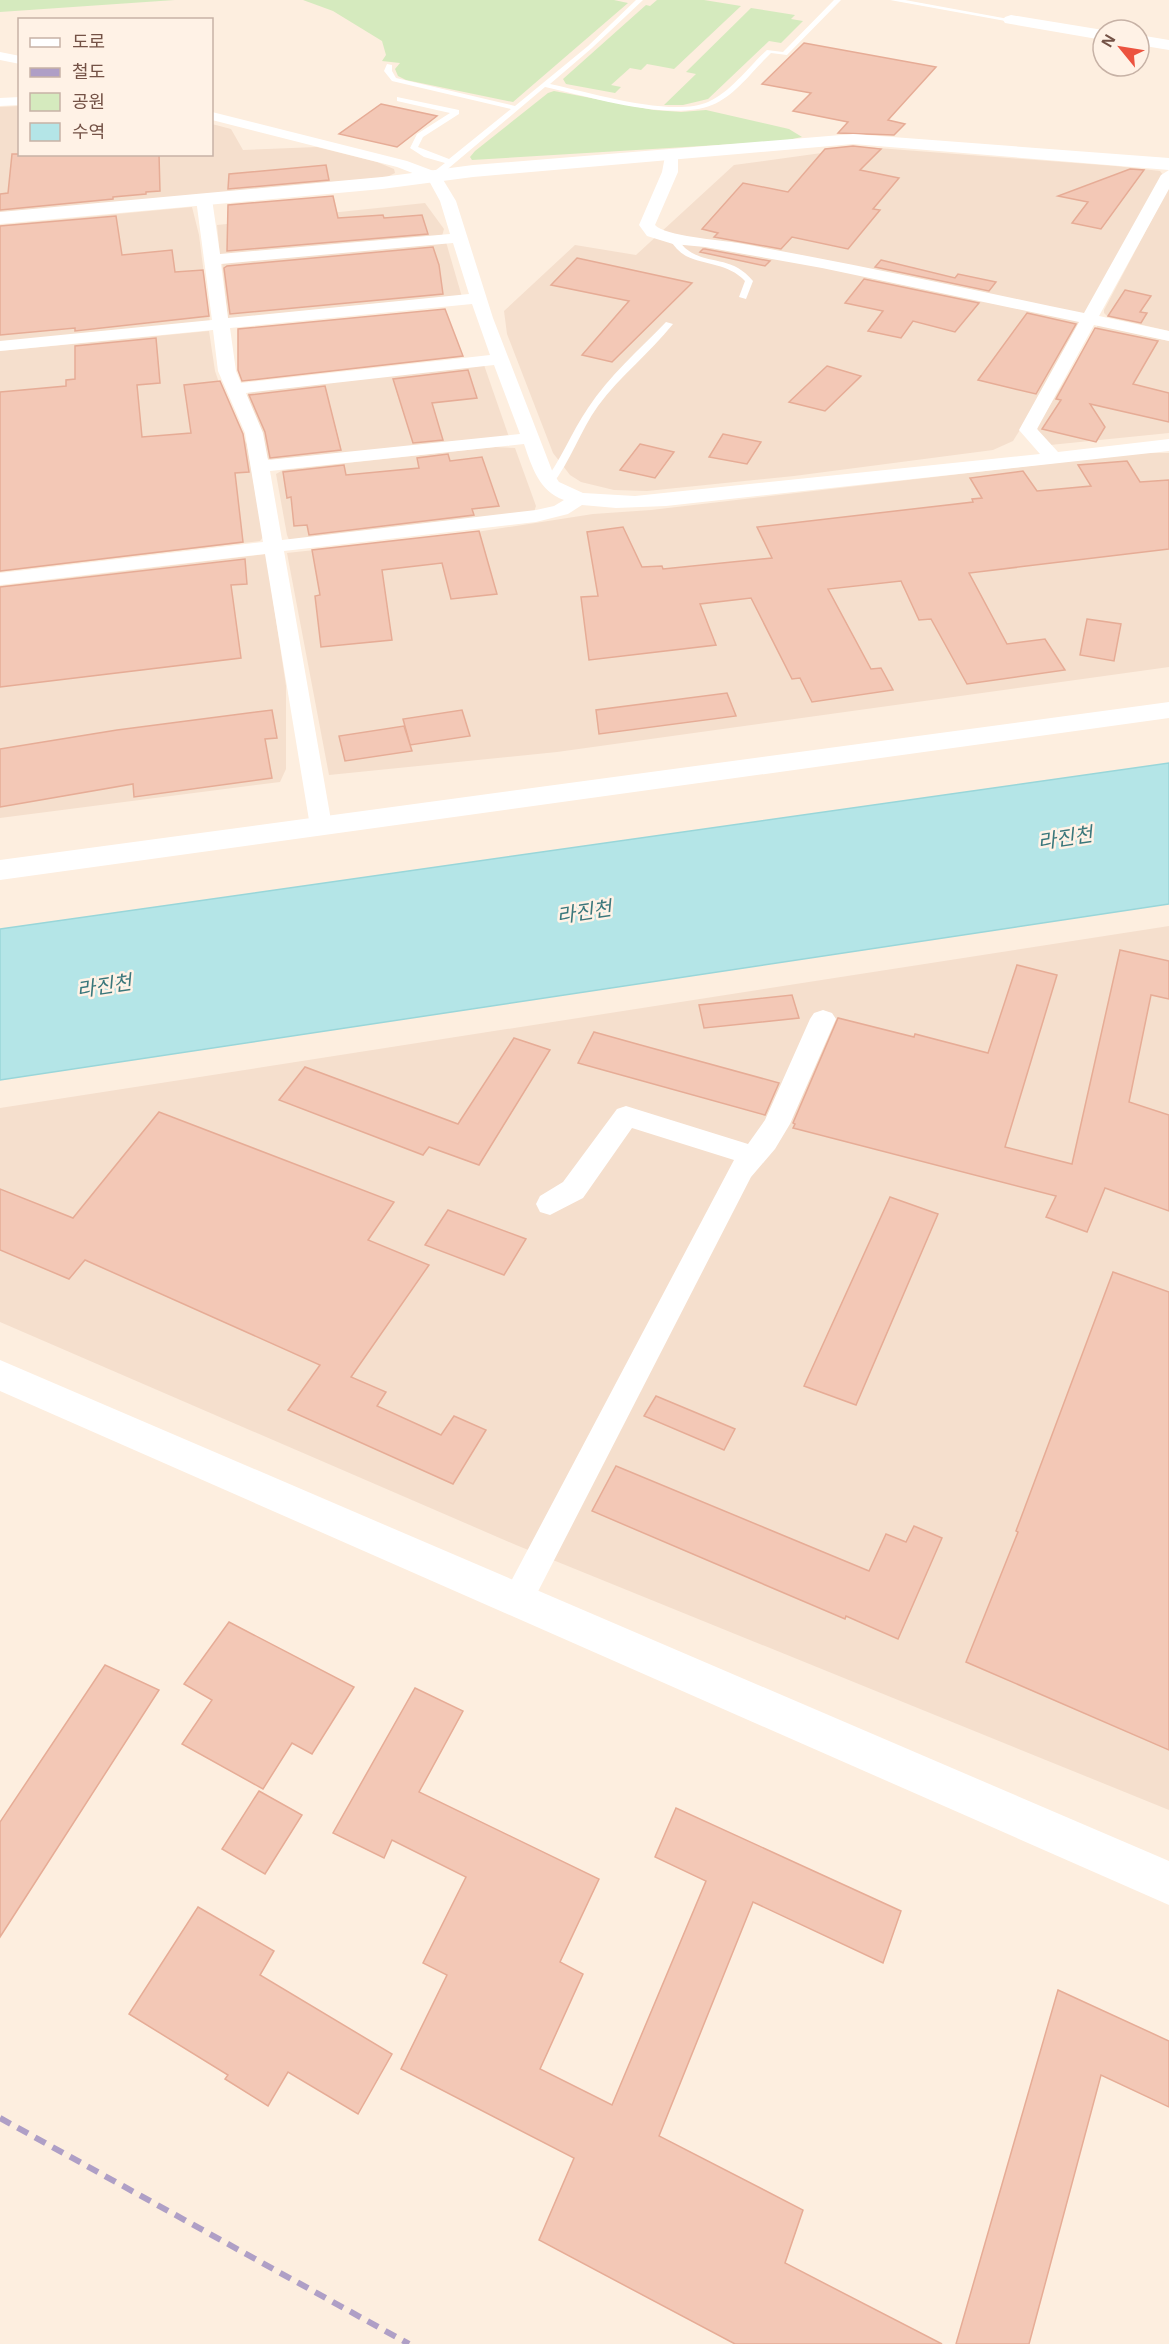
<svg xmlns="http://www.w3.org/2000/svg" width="1169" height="2344" viewBox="0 0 1169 2344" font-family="Arial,'Noto Sans KR',sans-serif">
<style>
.residential{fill:#f5dfcd}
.green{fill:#d5eabe}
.water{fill:#b4e5e7;stroke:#99d6d9;stroke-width:1.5}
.building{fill:#f3c8b6;stroke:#e6ac96;stroke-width:1.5}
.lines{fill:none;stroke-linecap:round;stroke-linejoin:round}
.service{fill:#fff;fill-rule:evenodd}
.minor{fill:#fff;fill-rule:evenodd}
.tertiary{fill:#fff;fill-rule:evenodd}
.secondary{fill:#fff;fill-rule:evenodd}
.rail{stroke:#af9fc6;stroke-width:6;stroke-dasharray:12 8;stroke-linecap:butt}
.labels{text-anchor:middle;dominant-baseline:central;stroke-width:5;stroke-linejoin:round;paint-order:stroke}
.water-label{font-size:20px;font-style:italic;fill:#3a777b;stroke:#fff2e6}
</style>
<rect width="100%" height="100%" fill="#fdeedf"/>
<!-- residential -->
<g class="residential">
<polygon points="19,106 20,154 212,154 212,124 231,129 243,150 317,147 377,162 394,169 395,173 387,177 0,215 0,107"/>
<polygon points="865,147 1115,166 1160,171 1163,175 1060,365 1013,441 993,450 794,476 647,491 614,490 581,482 570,475 553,453 507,334 504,311 575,245 636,255 734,165"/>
<polygon points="1169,187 1169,331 1108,317 1104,313 1104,310"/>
<polygon points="425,203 444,229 442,236 220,256 217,225"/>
<polygon points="192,207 199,235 210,322 0,342 0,225"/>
<polygon points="446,242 462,297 228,320 222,262"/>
<polygon points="1098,325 1169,341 1169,433 1050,445 1039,437 1037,427"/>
<polygon points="209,331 215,371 230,415 247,444 263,537 260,541 0,572 0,351"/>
<polygon points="484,365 509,437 271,460 265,457 247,396 250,389"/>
<polygon points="495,447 515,448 536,506 534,512 289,540 287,535 276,474 283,470"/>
<polygon points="1140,453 1169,453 1169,667 557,752 329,775 287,553 470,533 593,514 651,510"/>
<polygon points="266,554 286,686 286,769 280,782 0,818 0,586"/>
<polygon points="1169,926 1169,1810 516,1545 0,1322 0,1108"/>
</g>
<!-- green -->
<g class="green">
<polygon points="0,0 175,0 0,12"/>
<polygon points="303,0 614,0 628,3 513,102 406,80 398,76 395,69 400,63 382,61 386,55 382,41 333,11"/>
<polygon points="657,0 704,0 741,6 674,69 647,64 641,70 630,68 611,85 621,87 615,93 566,84 563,79 646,5 650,6"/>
<polygon points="751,8 795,15 791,19 803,21 781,43 769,41 708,99 683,105 664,105 696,74 686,72"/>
<polygon points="554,91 654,110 681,112 706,110 789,129 802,137 783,141 472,160 470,157 475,151 548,93"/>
</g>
<!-- water -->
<polygon class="water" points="1169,763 1169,904 0,1080 0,929"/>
<!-- building -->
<g class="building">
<polygon points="804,43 936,67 888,120 905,124 894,135 838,133 848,122 793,111 811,93 762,84"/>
<polygon points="381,104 437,116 397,147 339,134"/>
<polygon points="853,146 881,149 860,170 899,178 873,209 880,210 848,249 792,237 781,249 714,237 718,233 702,229 743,183 788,192 825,149"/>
<polygon points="12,154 159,154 160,191 146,192 146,194 113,197 113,199 0,210 0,194 8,193"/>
<polygon points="326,165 329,180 228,189 229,174"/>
<polygon points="1130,169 1144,170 1101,229 1072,223 1088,202 1058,196"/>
<polygon points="333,196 338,218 383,215 384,218 422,215 428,234 227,251 228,205"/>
<polygon points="116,216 122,255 172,250 175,272 203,270 209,316 75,331 75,328 0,335 0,226"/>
<polygon points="433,247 439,265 443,294 230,314 224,268 227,266"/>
<polygon points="703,249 705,249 770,261 765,266 700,252"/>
<polygon points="577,258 692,283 612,362 582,355 629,301 551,285"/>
<polygon points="881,260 955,278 958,274 996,282 989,291 875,267"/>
<polygon points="864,279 979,303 955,332 913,321 901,338 868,331 883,311 845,303"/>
<polygon points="1125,290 1151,296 1140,312 1147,313 1141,323 1108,316"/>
<polygon points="445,309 463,356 242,381 238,370 238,329"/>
<polygon points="1027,313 1076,324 1036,394 978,380"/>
<polygon points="1095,328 1158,341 1133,384 1169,393 1169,422 1090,404 1105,427 1096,442 1042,429 1061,400 1056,399"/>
<polygon points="156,338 160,383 137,385 142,437 191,433 184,385 220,381 243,434 249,472 235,473 243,542 0,571 0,392 66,386 66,380 75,379 75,346"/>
<polygon points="827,366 861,376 825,411 789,402"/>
<polygon points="468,370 477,398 432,403 443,440 413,443 393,379"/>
<polygon points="325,386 341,450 270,458 265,432 249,395"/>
<polygon points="723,434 761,442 747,464 709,457"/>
<polygon points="640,444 674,452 655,478 620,470"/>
<polygon points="448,454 450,461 482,457 499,506 472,509 474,515 309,535 307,525 294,526 291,497 287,498 283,472 344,465 346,475 419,468 417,458"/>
<polygon points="1127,461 1140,482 1169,480 1169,549 969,573 1007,644 1045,639 1065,670 967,684 931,619 919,620 901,581 828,589 871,669 881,668 893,690 812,702 800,678 792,679 751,598 700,604 716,645 589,660 581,597 598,596 587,532 623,527 642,567 662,566 663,569 772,558 757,527 973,502 972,499 982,498 970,478 1023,471 1037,491 1091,486 1078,465"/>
<polygon points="479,531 497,594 451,599 442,563 382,570 392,640 321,647 315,596 320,595 312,550"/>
<polygon points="245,559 247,584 231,585 241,658 0,687 0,587"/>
<polygon points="1087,619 1121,624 1114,661 1080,655"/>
<polygon points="727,693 736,716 599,734 596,710"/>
<polygon points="272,710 277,738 265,739 272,778 134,797 133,784 0,807 0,749 117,730"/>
<polygon points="462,710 470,736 410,745 403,719"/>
<polygon points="404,726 412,751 345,761 339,736"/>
<polygon points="1120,950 1169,961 1169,999 1151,995 1129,1102 1169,1115 1169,1211 1105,1188 1087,1232 1046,1217 1056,1196 793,1128 795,1124 793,1123 838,1018 914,1037 915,1034 988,1053 1017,965 1057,975 1005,1147 1072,1164"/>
<polygon points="792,995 799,1018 704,1028 699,1005"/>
<polygon points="594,1032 637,1044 779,1083 765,1115 578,1063"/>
<polygon points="514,1038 550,1050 479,1165 429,1147 423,1155 279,1100 305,1067 458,1124"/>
<polygon points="159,1112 394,1202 368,1240 429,1265 351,1377 386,1392 377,1406 441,1435 454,1416 486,1430 453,1484 288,1410 320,1365 85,1260 69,1279 0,1250 0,1189 73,1218"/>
<polygon points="890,1197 938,1214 856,1405 804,1386"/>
<polygon points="448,1210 526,1239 504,1275 425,1245"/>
<polygon points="1113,1272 1169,1292 1169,1750 966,1662 1018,1532 1016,1531"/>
<polygon points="656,1396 735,1429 724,1450 644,1416"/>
<polygon points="616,1466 869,1571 886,1534 906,1542 914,1526 942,1538 898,1639 846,1616 845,1619 592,1511"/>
<polygon points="229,1622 354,1687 312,1754 292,1743 263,1789 182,1744 212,1700 184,1684"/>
<polygon points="105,1665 159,1690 0,1937 0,1822"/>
<polygon points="415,1688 463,1711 419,1792 599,1879 560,1962 583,1974 540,2069 612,2105 706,1881 655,1857 676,1808 901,1911 883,1963 753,1902 659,2136 803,2210 785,2263 942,2344 735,2344 539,2240 574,2158 401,2069 447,1975 423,1963 466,1877 392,1840 384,1858 333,1833"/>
<polygon points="259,1791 302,1815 265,1874 222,1849"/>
<polygon points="198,1907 274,1951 260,1975 392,2054 358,2114 288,2072 268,2106 225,2079 228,2075 129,2014"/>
<polygon points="1058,1990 1169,2041 1169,2107 1101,2075 1029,2344 956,2344"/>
</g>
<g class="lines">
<!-- service -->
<g class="service">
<path d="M636 0H643L592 48 550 84C589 92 671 118 708 102 731 92 749 66 767 50L783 52 834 0H841L787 55 771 53C753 70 735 96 712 105 669 122 591 97 545 87L437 178H431V174L445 163 424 157 410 148 417 134 450 113 397 101V97L459 110V114L423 137 418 147 449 159 511 109 392 81 384 71 387 64 392 65V71L396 78 515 106 588 46Z"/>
<polygon points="890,0 905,0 1014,20 1011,22"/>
<path d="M670 237H676C679 241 682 245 685 248 706 266 731 254 753 281L746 299 739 297 745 281C728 263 707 266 686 256 679 252 674 246 669 239Z"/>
<path d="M666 322 673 324C650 353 620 376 598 406 580 431 571 461 551 486H545L543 484C561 460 571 433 588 408 609 376 639 350 666 322Z"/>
</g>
<!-- minor -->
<g class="minor">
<polygon points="0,52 20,56 20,64 0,60"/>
<polygon points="20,97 20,105 0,106 0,98"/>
<path d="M212 112 407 161 439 173 456 201 493 318 553 473 559 482 583 493 635 496 1040 454 1019 430 1079 322 822 268 705 247 673 244 647 236 639 225 662 172 666 151 671 150 678 154V172L655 225C664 236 721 240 738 243 854 264 969 289 1084 313L1161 175 1169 170V189L1099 316 1169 331V341L1094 325 1037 429 1058 452 1169 439V451L666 506 616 508 582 505 568 514 536 522 284 551 332 826 329 831 321 834 313 831 310 826 265 554 0 585V573L263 542 245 433 218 371 213 330 0 351V341L212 320 196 199 204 194 212 199 220 254 450 234 440 201 428 179 397 167 212 120ZM453 243 469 294 228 318 221 264ZM472 304 490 355 241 383 236 371 230 328ZM494 365 520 434 268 460 263 433 246 393ZM524 444C532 467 539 491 564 500L554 506 536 510 282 540 270 471Z"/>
<polygon points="823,1010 832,1013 836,1019 790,1124 775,1149 751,1177 529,1609 518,1614 507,1609 502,1599 507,1589 734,1160 632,1128 583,1198 550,1215 540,1212 536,1204 540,1196 563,1182 617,1109 626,1106 748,1144 765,1120 810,1019 814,1013"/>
</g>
<!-- tertiary -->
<g class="tertiary">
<polygon points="1011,15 1103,30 1103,40 1005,23 1003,20 1005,17"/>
<polygon points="1139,35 1169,40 1169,50 1139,45"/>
<polygon points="853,134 1169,158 1169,170 853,144 473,177 382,189 0,224 0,212 382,177 473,165"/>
<polygon points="1169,702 1169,718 0,880 0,860"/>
</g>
<!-- secondary -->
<polygon class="secondary" points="0,1360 1169,1861 1169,1905 0,1391"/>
<!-- rail -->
<polyline class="rail" points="0,2118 409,2344"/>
</g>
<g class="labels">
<!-- water labels -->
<g class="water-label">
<text transform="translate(1065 838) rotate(-9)">라진천</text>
<text transform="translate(584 912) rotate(-9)">라진천</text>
<text transform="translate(104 986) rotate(-9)">라진천</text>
</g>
</g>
<!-- legend -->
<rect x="18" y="18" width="195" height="138" fill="#fff2e6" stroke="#c7b2a6" stroke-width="1.5"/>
<rect x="30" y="38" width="30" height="9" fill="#ffffff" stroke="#c7b2a6" stroke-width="1.5"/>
<text x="72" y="48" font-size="18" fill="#745246">도로</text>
<rect x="30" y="68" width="30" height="9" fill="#af9fc6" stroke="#c7b2a6" stroke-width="1.5"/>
<text x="72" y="78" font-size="18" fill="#745246">철도</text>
<rect x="30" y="93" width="30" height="18" fill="#d5eabe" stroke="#c7b2a6" stroke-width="1.5"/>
<text x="72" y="108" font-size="18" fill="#745246">공원</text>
<rect x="30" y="123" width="30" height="18" fill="#b4e5e7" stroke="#c7b2a6" stroke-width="1.5"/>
<text x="72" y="138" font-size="18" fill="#745246">수역</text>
<!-- north arrow -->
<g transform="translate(1121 48) rotate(300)"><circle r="28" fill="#fff2e6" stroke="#c7b2a6" stroke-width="1.5"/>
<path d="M0-4.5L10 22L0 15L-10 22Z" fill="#ec533f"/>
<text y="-9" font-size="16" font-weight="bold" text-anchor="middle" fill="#745246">N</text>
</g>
</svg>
